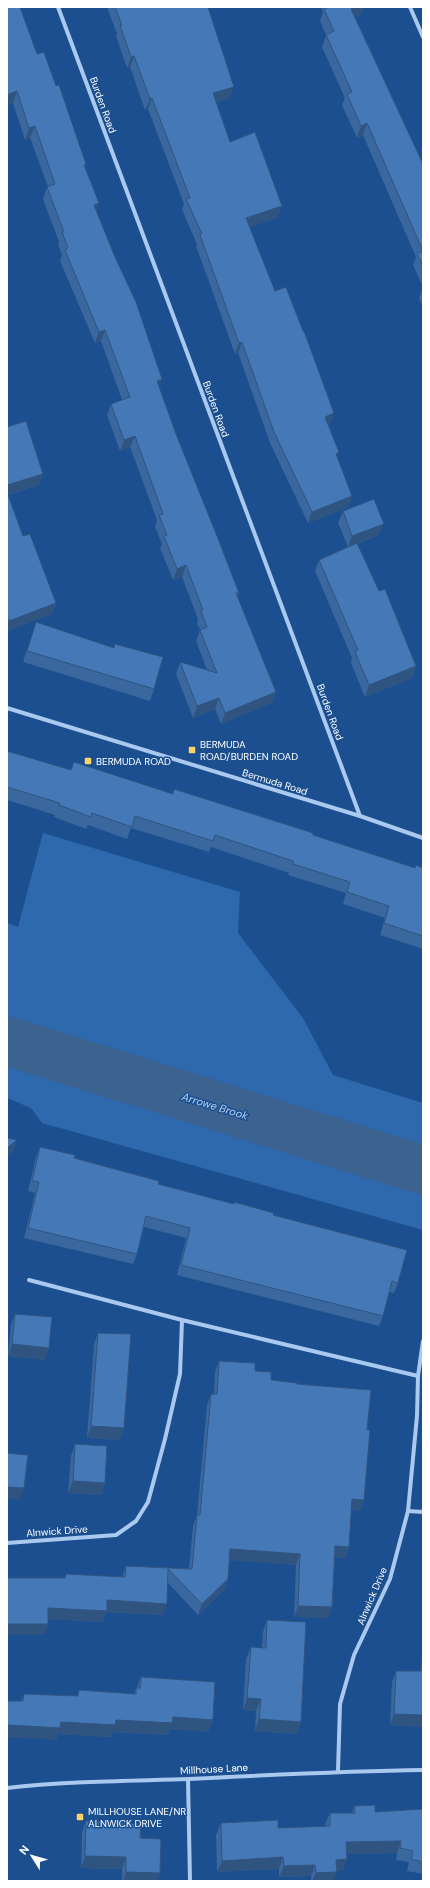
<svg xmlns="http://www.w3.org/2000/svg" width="430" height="1888" viewBox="0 0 430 1888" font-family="'DM Sans',sans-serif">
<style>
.green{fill:#2e69ad}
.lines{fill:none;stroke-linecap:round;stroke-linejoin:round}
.river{stroke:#3c6290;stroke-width:49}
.street{stroke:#a9c9ee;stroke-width:4}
.wall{fill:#3a679d}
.shaded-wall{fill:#305480}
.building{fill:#4478b7;stroke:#305480}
.poi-dot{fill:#ffd166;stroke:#1b4f8f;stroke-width:1.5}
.labels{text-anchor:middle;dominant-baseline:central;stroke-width:3;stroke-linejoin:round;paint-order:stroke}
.street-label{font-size:10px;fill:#fff;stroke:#1b4f8f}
.poi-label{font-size:10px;fill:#fff;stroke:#1b4f8f;text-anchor:start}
.water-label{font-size:11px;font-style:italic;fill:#b5d3f5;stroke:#1b4f8f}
</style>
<rect width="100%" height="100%" fill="#1b4f8f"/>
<!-- green -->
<polygon class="green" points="43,833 240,892 238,933 303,1018 333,1075 423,1103 423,1230 42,1123 31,1108 7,1098 7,923 18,927"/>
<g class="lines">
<!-- river -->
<polyline class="river" points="7,1041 423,1170"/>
<!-- street -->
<g class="street">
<polyline points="58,7 360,816"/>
<polyline points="410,7 423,37"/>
<polyline points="7,708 360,816 423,838"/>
<polyline points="29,1280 182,1320 418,1376"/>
<polyline points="408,1511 423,1512"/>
<polyline points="7,1543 116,1535 136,1521 148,1502 165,1439 180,1374 182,1320"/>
<polyline points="338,1771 340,1704 354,1655 390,1579 408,1511 417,1416 418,1376 423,1341"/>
<polyline points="188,1779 190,1881"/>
<path d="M7 1788C67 1781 128 1781 189 1779 267 1775 345 1771 423 1770"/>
</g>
</g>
<!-- wall -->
<g class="wall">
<polygon points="7,7 37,54 56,86 86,164 85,166 99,203 96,211 162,379 159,387 176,434 239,593 237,596 276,692 272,703 221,724 215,709 193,718 176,674 180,662 207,670 196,641 200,630 197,623 198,619 182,577 173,580 160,548 162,544 155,527 157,520 130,447 120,451 107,415 111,404 122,400 101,341 95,343 60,261 62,255 58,244 59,242 43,199 47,187 48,187 30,138 25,140 13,103 7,105"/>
<polygon points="107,7 208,7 230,98 216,102 230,142 282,206 278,217 249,227 275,291 330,425 328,425 337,457 352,496 348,507 308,523 270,443 238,353 235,354 196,246 197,244 182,210 184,204 148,109 145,110 130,67 127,68 116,36 117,34"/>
<polygon points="321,7 363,7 360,15 355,17 423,164 423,287 413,265 416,257 363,135 357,138 342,105 345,98 322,47 326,35 320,21 323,12"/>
<polygon points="423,288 423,306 419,298"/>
<polygon points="7,427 43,474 39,485 8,495 23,536 56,603 52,614 7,631"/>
<polygon points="343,511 379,535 357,544 379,591 416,666 412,678 365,697 351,663 352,658 315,571 319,560 348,547 338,523"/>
<polygon points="36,622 114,648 115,644 154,689 150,701 23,662"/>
<polygon points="7,751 71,770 172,794 313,835 415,868 423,868 423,949 380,935 385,918 343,904 346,893 288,875 289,873 211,847 209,852 131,828 127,839 88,825 86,829 54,817 55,815 7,800"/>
<polygon points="40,1147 158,1184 273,1215 398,1283 394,1293 389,1292 383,1316 379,1326 177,1275 186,1238 144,1227 137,1254 133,1264 24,1238 35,1193 28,1191 36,1157"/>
<polygon points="15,1314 45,1360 8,1356 11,1325"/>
<polygon points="98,1333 124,1428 119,1440 87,1438 94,1344"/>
<polygon points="219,1361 255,1371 271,1380 297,1384 367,1430 364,1500 360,1511 351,1510 349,1547 345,1558 335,1557 332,1607 328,1618 294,1617 296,1565 229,1560 228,1579 224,1590 198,1615 168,1583 163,1615 106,1612 103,1622 48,1619 48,1624 44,1635 7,1635 64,1578 66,1574 122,1577 126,1566 189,1569 193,1526 197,1515 207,1405 211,1394 214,1394 215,1372"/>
<polygon points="75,1444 105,1483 101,1495 68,1493 71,1456"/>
<polygon points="267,1620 301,1722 296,1734 255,1731 256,1711 243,1710 246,1659 251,1647 262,1648 263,1632"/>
<polygon points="423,1648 423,1727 390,1725 392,1682 396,1671 421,1671"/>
<polygon points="141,1677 213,1720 208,1732 170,1729 168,1735 113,1732 111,1737 58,1734 56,1740 21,1701 24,1694 77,1696 79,1690 134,1694"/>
<polygon points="354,1806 375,1812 423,1809 423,1874 407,1871 409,1862 396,1860 397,1853 347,1854 343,1871 337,1871 333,1881 311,1881 311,1876 279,1877 279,1869 217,1872 216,1835 221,1823 278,1828 325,1827 325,1824 330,1813 352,1813"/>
<polygon points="86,1821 140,1838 160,1873 157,1881 122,1881 122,1869 81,1868 82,1832"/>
</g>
<!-- shaded-wall -->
<g class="shaded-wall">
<polygon points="356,7 363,7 360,15 347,21 351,9"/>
<polygon points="134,56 130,67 127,68 131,57"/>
<polygon points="234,87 230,98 209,105 213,93"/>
<polygon points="17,91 13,103 7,105 7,95"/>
<polygon points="152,98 148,109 145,110 150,99"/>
<polygon points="367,123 363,135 357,138 361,126"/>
<polygon points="35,126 30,138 25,140 29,128"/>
<polygon points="99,203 95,215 94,205"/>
<polygon points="282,206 278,217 242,230 246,218"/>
<polygon points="105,330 101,341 95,343 99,332"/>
<polygon points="242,342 238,353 235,354 239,343"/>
<polygon points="162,379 158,390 157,381"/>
<polygon points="334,413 330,425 321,428 325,417"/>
<polygon points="135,436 130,447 120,451 124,440"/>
<polygon points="339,452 335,464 336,454"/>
<polygon points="43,474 39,485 7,495 7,485"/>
<polygon points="352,496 348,507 308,523 312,512"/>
<polygon points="384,524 379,535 348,547 352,536"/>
<polygon points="186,565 182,577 173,580 177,569"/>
<polygon points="56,603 52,614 7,631 7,625 9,621"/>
<polygon points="416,666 412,678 365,697 369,685"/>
<polygon points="276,692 272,703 221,724 225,713"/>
<polygon points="219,698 215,709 193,718 197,706"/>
<polygon points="17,1140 13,1152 7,1156 7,1148"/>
<polygon points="12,1344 49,1348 45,1360 8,1356"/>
<polygon points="91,1426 124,1428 119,1440 87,1438"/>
<polygon points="73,1481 105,1483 101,1495 68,1493"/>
<polygon points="7,1487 24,1488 20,1500 7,1499"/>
<polygon points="352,1499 364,1500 360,1511 348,1510"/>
<polygon points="335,1546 349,1547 345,1558 331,1557"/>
<polygon points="230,1549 300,1554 296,1565 226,1560"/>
<polygon points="228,1579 224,1590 198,1615 202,1604"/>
<polygon points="107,1600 167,1604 163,1615 106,1612 103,1622 44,1619 48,1608"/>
<polygon points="298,1606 332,1607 328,1618 294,1617"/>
<polygon points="7,1624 48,1624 44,1635 7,1635"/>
<polygon points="247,1698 261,1699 256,1711 243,1710"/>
<polygon points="394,1714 423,1715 423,1727 390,1725"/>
<polygon points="173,1717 213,1720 208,1732 170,1729 168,1735 113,1732 111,1737 58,1734 56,1740 7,1737 7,1725"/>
<polygon points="259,1719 301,1722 296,1734 255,1731"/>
<polygon points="401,1841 397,1853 342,1854 346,1842"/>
<polygon points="85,1856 126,1857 122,1869 81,1868"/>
<polygon points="283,1857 279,1869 217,1872 222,1861"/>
<polygon points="347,1859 343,1871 332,1871 336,1860"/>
<polygon points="315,1865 311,1876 279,1877 284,1866"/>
<polygon points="126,1872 160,1873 157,1881 123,1881"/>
<polygon points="337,1872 333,1881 312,1881 316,1873"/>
</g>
<!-- building -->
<g class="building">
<polygon points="7,7 20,7 37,54 44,52 56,86 59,85 86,164 84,165 99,203 94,205 115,257 136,302 162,379 157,381 176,434 217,536 239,593 236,593 276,692 225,713 219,698 197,706 180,662 217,673 200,630 207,627 201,611 203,610 186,565 177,569 164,536 167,535 159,515 163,514 135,436 124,440 111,404 130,397 105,330 99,332 65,250 68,248 62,232 64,232 47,187 55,184 35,126 29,128 17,91 7,95"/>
<polygon points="115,7 208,7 234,87 213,93 230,142 255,132 282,206 246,218 275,291 286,287 303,331 304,331 334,413 325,417 339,452 336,454 352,496 312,512 274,432 242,342 239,343 200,235 202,234 186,199 190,198 152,98 150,99 134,56 131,57 120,25 122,25"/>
<polygon points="329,7 356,7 351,9 423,164 423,266 417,254 423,251 367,123 361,126 347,94 352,92 326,35 334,31 324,9"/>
<polygon points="26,421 43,474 7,485 7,427"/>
<polygon points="7,492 23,536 30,534 56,603 9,621 7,616"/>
<polygon points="374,499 384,524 352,536 343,511"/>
<polygon points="357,543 379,591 385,589 416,666 369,685 355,652 358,650 319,560"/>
<polygon points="36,622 114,648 115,644 163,657 154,689 27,651"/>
<polygon points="7,751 71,770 74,762 173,794 174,789 313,833 313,835 415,868 416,865 423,868 423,936 384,923 389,906 347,892 350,882 293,864 293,861 215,835 213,841 135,816 132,827 92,813 91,817 59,805 60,803 7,787"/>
<polygon points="7,1138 17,1140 7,1148"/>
<polygon points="40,1147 75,1155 74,1158 159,1181 158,1184 234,1204 234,1202 274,1213 273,1215 407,1250 398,1283 392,1281 383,1316 181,1265 190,1228 146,1216 137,1254 28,1228 39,1182 32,1181"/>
<polygon points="15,1314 52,1317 49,1348 12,1344"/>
<polygon points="98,1333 131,1334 124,1428 91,1426"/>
<polygon points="219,1361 255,1363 255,1371 271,1372 271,1380 297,1383 297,1384 371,1390 367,1430 370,1430 364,1500 352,1499 349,1547 335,1546 332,1607 298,1606 300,1554 230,1549 228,1579 202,1604 168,1569 167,1604 107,1600 107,1611 48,1608 48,1624 7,1624 7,1578 65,1578 66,1574 125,1577 126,1566 192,1569 197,1515 200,1515 211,1394 217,1394"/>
<polygon points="75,1444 107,1446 105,1483 73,1481"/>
<polygon points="7,1453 28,1455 24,1488 7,1487"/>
<polygon points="267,1620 306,1622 301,1722 259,1719 261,1699 247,1698 251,1647 266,1648"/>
<polygon points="396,1671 423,1671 423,1715 394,1714"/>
<polygon points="141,1677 215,1682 213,1720 173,1717 172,1723 116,1720 115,1725 61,1722 60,1728 7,1725 7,1701 23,1701 24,1694 78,1696 79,1690 136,1694 136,1688 140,1688"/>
<polygon points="375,1805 375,1812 423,1809 423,1862 411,1859 413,1851 400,1848 401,1841 346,1842 347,1859 336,1860 337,1872 316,1873 315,1865 284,1866 283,1857 222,1861 221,1823 278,1820 278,1828 330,1826 330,1813 355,1813 354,1806"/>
<polygon points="86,1821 141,1824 140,1838 161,1839 160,1873 126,1872 126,1857 85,1856"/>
</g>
<!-- markers -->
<g class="poi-dot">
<rect x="188" y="746" width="8" height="8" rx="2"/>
<rect x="84" y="757" width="8" height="8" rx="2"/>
<rect x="76" y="1813" width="8" height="8" rx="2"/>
</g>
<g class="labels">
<!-- street labels -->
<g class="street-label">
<text transform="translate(103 105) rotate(70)">Burden Road</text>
<text transform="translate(216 409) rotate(70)">Burden Road</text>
<text transform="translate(330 712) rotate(70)">Burden Road</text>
<text transform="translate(275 782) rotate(17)">Bermuda Road</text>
<text transform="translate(57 1531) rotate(-4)">Alnwick Drive</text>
<text transform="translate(372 1596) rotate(-67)">Alnwick Drive</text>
<text transform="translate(214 1769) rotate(-3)">Millhouse Lane</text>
</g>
<!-- poi labels -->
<g class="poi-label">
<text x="200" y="744">BERMUDA<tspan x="200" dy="12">ROAD/BURDEN ROAD</tspan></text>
<text x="96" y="761">BERMUDA ROAD</text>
<text x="88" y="1811">MILLHOUSE LANE/NR<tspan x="88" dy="12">ALNWICK DRIVE</tspan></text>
</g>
<!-- water labels -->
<g class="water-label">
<text transform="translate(215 1106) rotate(17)">Arrowe Brook</text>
</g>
</g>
<!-- border -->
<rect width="430" height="1888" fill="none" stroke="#ffffff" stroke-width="16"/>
<!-- north arrow -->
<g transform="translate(32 1856) rotate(307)" stroke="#1b4f8f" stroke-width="3" paint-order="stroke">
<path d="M0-3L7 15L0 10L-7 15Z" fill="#ffffff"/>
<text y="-6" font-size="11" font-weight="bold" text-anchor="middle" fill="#ffffff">N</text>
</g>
</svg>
